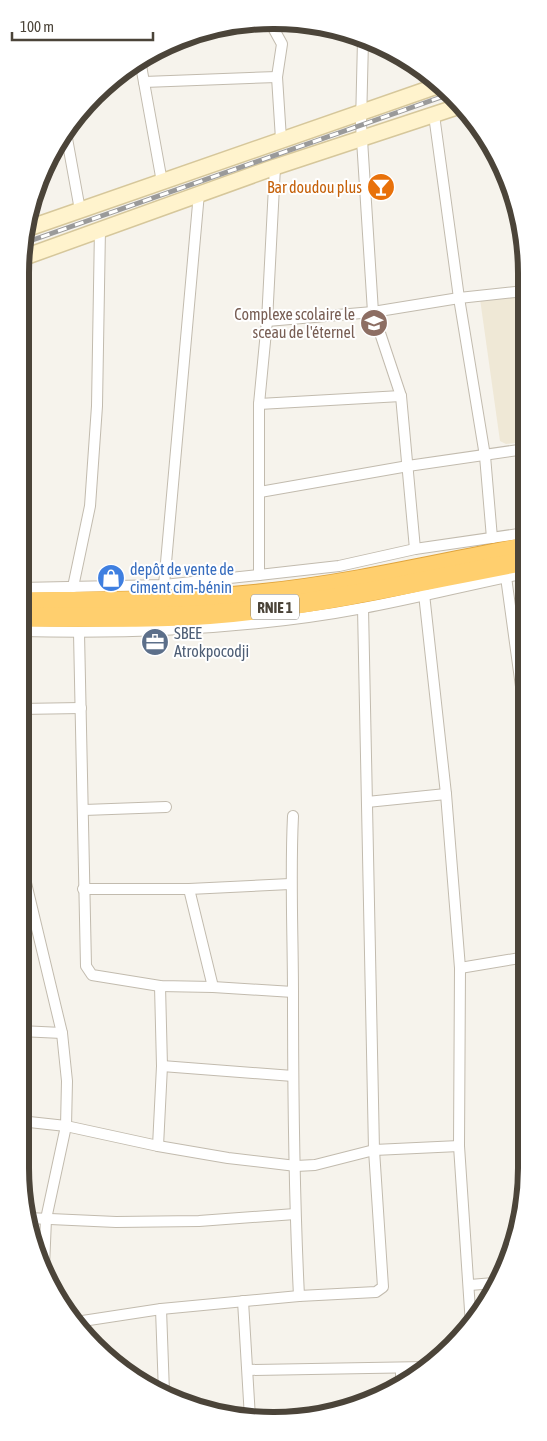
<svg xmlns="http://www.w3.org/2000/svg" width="547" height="1441" viewBox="0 0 547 1441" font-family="'Asap Condensed',sans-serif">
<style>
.education{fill:#efe8d6}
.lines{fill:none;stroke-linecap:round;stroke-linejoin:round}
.street-casing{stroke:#c2bbae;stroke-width:12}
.secondary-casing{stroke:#d6c79b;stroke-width:18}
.highway-casing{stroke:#e0a43c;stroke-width:21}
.street{stroke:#fff;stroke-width:10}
.secondary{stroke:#fff3cd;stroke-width:15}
.highway{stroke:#ffcf6e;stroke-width:19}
.rail-casing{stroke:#9a9a9a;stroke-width:5}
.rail{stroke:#fff;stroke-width:3;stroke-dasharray:9;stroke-linecap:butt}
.labels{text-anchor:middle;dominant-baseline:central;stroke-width:4;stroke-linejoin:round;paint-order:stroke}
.shield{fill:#fff;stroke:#817c74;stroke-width:1}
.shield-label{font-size:15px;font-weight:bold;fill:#4b4439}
.food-label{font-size:16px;fill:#c56008;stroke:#fff;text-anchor:end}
.education-label{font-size:16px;fill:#785e54;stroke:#fff;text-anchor:end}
.shop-label{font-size:16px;fill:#366cbe;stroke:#fff;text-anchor:start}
.service-label{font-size:16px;fill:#4e5e75;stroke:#fff;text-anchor:start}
.rim{fill:none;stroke:#4b4439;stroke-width:6}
</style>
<rect width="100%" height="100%" fill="#f6f3ec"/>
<!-- education -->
<polygon class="education" points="525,291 525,442 506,444 500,441 480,299"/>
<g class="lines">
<!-- street casing -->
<g class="street-casing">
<g id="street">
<polyline points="271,24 282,44 277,77 281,139"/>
<polyline points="363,40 361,124 373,312 401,396 415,549"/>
<polyline points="140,60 162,182"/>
<polyline points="144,82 277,77"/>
<polyline points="434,115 459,298 485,456 492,538"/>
<polyline points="66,133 80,210"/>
<polyline points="267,321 373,312 459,298 525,291"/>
<polyline points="259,404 401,396"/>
<polyline points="260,492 408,466 525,449"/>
<polyline points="259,575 259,404 267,321 275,167"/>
<polyline points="506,577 526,723"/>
<polyline points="164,585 199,193"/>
<polyline points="73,587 90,506 97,406 100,228"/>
<polyline points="20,588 164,585 259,575 339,566 415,549 525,533"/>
<polyline points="424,594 446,794 460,968 459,1146 471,1325"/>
<path d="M20 631C134 634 251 629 363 608 417 598 471 584 526 573"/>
<polyline points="79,633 86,966 92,975 160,986 213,987 293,992"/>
<polyline points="20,709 81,708"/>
<polyline points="367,802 446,794"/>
<polyline points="84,810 166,807"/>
<path d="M293 816C290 876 293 935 293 995 293 1095 294 1195 299 1296"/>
<polyline points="20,858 62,1033 67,1081 66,1126 46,1219 44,1267"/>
<polyline points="83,889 189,889 290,884"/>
<polyline points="189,889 213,987"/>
<polyline points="460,968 526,957"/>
<polyline points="20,1031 62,1033"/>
<polyline points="162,1066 293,1076"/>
<polyline points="20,1121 66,1126 158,1146 228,1158 296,1166 315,1165 374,1150 459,1146"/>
<polyline points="158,1146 162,1066 160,986"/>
<polyline points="28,1218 116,1222 199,1221 295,1214"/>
<polyline points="470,1285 494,1283"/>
<polyline points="243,1301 250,1418"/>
<polyline points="161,1309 164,1393"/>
<polyline points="76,1322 161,1309 299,1296 376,1292 383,1287 374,1150 363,608"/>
<polyline points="248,1370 426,1367"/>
<polyline points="401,1384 401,1368"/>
</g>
</g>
<!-- secondary casing -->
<g class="secondary-casing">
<g id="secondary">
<polyline points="26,229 440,85"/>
<polyline points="22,258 275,167 463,105"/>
</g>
</g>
<!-- highway casing -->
<g class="highway-casing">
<g id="highway">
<path d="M20 602C100 601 180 602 259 594 349 585 437 564 526 547"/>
<path d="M20 617C98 617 177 620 254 610 345 599 435 578 526 561"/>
</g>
</g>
<!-- street -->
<use href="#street" class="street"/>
<!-- secondary -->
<use href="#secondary" class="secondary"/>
<!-- highway -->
<use href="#highway" class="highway"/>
<!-- rail casing -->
<g class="rail-casing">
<polyline id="rail" points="24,243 450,94"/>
</g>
<!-- rail -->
<use href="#rail" class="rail"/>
</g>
<!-- icons -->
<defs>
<g id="bar-disc" transform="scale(1.4375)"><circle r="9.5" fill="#e8710a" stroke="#fff"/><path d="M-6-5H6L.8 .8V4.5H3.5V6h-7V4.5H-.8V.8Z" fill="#fff"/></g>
<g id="school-disc" transform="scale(1.4375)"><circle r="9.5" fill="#8d6e63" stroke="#fff"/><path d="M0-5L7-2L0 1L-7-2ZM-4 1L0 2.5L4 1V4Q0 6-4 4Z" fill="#fff"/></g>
<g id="shop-disc" transform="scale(1.4375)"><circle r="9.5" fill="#3f7fe0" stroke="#fff"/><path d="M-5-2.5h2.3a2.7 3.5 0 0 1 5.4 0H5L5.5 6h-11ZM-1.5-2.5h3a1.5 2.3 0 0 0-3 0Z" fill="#fff"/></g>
<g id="office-disc" transform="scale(1.4375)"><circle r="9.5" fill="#5c6f8a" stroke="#fff"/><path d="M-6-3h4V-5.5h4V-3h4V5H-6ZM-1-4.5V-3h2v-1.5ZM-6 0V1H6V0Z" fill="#fff"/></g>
</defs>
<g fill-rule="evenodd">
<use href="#bar-disc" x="381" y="187"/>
<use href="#school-disc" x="374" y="323"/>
<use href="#shop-disc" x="111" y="578"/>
<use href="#office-disc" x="155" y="642"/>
</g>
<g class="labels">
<!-- shield labels -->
<rect class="shield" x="251" y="594.5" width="48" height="25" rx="4"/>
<g class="shield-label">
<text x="275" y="607">RNIE 1</text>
</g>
<!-- food labels -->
<g class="food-label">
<text x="362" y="187">Bar doudou plus</text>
</g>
<!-- education labels -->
<g class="education-label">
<text x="355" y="314">Complexe scolaire le<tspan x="355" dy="18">sceau de l'éternel</tspan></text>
</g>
<!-- shop labels -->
<g class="shop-label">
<text x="130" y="569">depôt de vente de<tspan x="130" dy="18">ciment cim-bénin</tspan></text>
</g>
<!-- service labels -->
<g class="service-label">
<text x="174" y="633">SBEE<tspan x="174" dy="18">Atrokpocodji</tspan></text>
</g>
</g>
<!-- crop -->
<path d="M0 0H547V1441H0ZM273 29H274A244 244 0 0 1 518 273V1168A244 244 0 0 1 274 1412H273A244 244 0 0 1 29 1168V273A244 244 0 0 1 273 29Z" fill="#fff" fill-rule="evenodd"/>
<path class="rim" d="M273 29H274A244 244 0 0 1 518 273V1168A244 244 0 0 1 274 1412H273A244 244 0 0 1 29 1168V273A244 244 0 0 1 273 29Z"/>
<!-- scale -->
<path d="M12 32v8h141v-8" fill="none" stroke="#4b4439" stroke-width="2.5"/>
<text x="20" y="32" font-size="15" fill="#4b4439" stroke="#ffffff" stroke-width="4" paint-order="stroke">100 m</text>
</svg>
